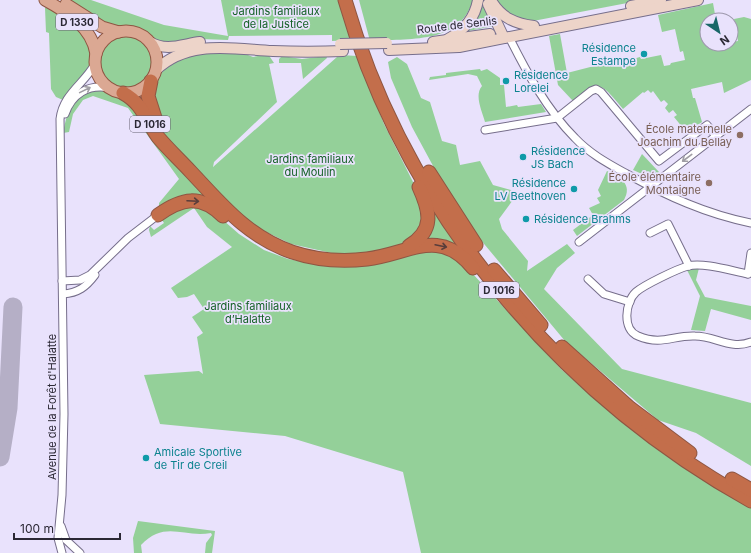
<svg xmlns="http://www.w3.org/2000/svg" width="751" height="553" viewBox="0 0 751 553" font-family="Inter,sans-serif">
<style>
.green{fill:#94d099}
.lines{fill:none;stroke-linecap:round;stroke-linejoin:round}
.taxiway{stroke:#b5afc6;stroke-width:19}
.street-casing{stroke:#766e8b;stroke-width:9}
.secondary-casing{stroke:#766e8b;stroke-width:12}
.primary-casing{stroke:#8e5643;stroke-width:13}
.highway-casing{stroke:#8e5643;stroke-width:15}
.street{stroke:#fff;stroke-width:7}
.secondary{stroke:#edd4c9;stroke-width:10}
.primary{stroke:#dba893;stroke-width:11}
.highway{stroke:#c36e4b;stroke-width:13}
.secondary-bridge-casing{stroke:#766e8b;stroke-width:12;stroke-linecap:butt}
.secondary-bridge{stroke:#edd4c9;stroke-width:10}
.oneway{stroke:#a09ea4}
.oneway2{stroke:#593d3b}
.culture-dot{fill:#0f9aa8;stroke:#e9e2fc;stroke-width:1.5}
.education-dot{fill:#8d6e63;stroke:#e9e2fc;stroke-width:1.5}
.labels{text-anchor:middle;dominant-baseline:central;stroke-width:3.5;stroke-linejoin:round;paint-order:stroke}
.shield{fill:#e9e2fc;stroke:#646070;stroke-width:1}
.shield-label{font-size:10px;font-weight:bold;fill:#2b2834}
.park-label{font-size:11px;fill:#146126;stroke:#e9e2fc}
.street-label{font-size:11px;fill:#2b2834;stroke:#e9e2fc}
.culture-label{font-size:11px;fill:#0d838f;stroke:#e9e2fc;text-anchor:start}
.education-label{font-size:11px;fill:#785e54;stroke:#e9e2fc;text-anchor:end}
</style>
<rect width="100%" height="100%" fill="#e9e2fc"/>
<!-- green -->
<g class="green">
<polygon points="65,0 91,0 164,25 228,36 221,0 341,0 354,40 332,41 332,35 229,36 228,40 201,39 176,43 156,42 143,31 133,28 126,26 115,28"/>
<path d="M359 0H473C460 45 408 38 370 41Z"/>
<polygon points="483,0 494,26 463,32"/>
<path d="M496 0H643L533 21C516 19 506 13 496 0Z"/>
<path d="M713 3 716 20H707V44H731V42L738 41 734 19 744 17 751 19V80L724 93 722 82 691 89 693 98H695L702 122 690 130 686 125 683 128 674 117 677 115 673 110 669 113 665 108 668 104 664 100 661 102 653 91 651 93 648 90 644 93 643 92 623 109C601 84 601 78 573 101L558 85 549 36 560 34 567 73 602 64H607V66L640 57 641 59 661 55 664 66 670 65 671 63 685 60 683 51 680 52 675 29 662 32 658 15Z"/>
<path d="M49 6C69 20 109 45 85 74 78 83 69 90 63 100L56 97 51 89 49 33 46 32 45 8Z"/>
<circle cx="126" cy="62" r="26"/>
<polygon points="189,53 243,53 253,57 268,54 274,63 269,64 277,102 214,162 213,167 337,57 341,55 357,56 384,124 425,206 424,226 410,242 383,252 345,256 291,244 262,230 241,215 176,151 165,135 152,104 155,81 161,69"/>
<polygon points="282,56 302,59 326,56 327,58 303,79 301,63 279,63 279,59"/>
<polygon points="397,57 407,64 421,98 430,102 442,141 456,145 460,165 480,161 493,185 511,190 515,197 499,219 502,229 528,261 527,271 567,244 575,253 557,268 544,289 622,369 751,403 751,466 696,433 658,420 565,341 475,233 445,188 412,127 391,78 388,62"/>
<path d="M480 69 481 71 487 69 500 78V85H504L506 107 517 105 518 107 541 104 546 112 485 122C482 111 474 95 482 86L477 76 468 74 429 80 430 77 446 75V73Z"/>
<path d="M102 90 128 99 216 206 159 208V203L179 179 128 108 93 96 83 100 73 114 69 132 63 133C68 107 74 92 102 90Z"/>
<polygon points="642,154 659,172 651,178 633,170"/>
<path d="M607 171C620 177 633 184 624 200L577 236 573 230 593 215 589 208 600 203 597 198 601 196 598 190Z"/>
<polygon points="188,204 215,213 239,234 264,250 288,259 315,264 432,248 459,259 562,370 610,411 654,447 718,488 751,506 751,553 421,553 403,472 285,436 160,424 144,375 199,371 203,374 197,337 203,333 192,317 204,309 194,294 187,297 178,298 171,288 232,247 207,227 194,208 151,237 149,230 150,226 154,230 164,223 160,217"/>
<polygon points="432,205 462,250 423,239"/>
<polygon points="690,268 699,268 696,280 705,297 751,306 751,320 711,309 705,331 691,330 700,296 687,270"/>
<path d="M138 521 215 531 212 553H205L206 543 212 535 211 533C183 538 165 520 141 545L142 553H134L133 538Z"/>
</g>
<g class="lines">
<!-- taxiway -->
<polyline class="taxiway" points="0,457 8,408 13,307"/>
<!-- street casing -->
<g class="street-casing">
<g id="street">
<path d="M509 37C527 73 547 110 575 138 590 154 609 164 627 174 667 196 706 214 751 223"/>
<path d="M65 114C72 94 88 84 109 88"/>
<polyline points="485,130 557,118 591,91 596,89 601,92 659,161 707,125 716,136"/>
<polyline points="650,233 668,224 689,266"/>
<polyline points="579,242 751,109"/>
<path d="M748 274C732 271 703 262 688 266 677 269 644 285 636 292 625 302 622 330 638 336 662 346 673 335 695 336 715 336 731 350 751 342"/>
<polyline points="748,274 751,253"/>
<polyline points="588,279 604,294 630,302"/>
<polyline points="62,281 80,280 90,275 128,238 158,215"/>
<path d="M63 294C78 293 86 287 95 275"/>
<polyline points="61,526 66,540 80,553"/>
<path d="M62 553 58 538 62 495 64 414 60 119C63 94 84 84 95 64"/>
</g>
</g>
<!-- secondary casing -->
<g class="secondary-casing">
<g id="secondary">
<path d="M492 2C502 18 516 24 534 26"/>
<polyline points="488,4 504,38"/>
<polyline points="631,6 661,0"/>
<path d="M448 39C463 31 475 18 478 0"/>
<path d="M150 42C166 52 183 44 200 42"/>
<polyline points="433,42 490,34"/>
<polyline points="389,50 459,47 698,0"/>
<path d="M156 70C188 39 233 49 273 51 296 52 319 52 343 51"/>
</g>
</g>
<!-- primary casing -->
<g class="primary-casing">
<g id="primary">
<path d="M45 0C67 12 92 27 96 54"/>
<polyline points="66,4 102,27 119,32"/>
<circle cx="126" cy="62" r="31"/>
</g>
</g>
<!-- highway casing -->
<g class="highway-casing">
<g id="highway">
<path d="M345 0C406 212 559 394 751 501"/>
<polyline points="151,81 148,96 156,121"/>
<path d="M123 93C142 103 146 120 158 137 168 149 180 160 191 172 223 206 247 236 292 252 316 260 342 262 367 259 409 254 439 226 473 268"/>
<polyline points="429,172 476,245"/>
<path d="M158 215C182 198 200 194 223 216"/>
<path d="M409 246C435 230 430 211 419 187"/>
<polyline points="494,270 541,325"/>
<polyline points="562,347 630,408 690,453"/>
<polyline points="732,479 751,490"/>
</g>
</g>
<!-- street -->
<use href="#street" class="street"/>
<!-- secondary -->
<use href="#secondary" class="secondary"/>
<!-- primary -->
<use href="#primary" class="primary"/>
<!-- highway -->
<use href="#highway" class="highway"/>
<!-- secondary-bridge casing -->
<g class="secondary-bridge-casing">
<polyline id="secondary-bridge" points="340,44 387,43"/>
</g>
<!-- secondary-bridge -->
<use href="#secondary-bridge" class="secondary-bridge"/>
</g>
<!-- one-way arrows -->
<defs><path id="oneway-shaft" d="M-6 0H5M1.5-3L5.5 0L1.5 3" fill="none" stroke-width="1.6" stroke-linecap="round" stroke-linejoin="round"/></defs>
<g class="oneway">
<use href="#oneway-shaft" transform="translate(85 90) rotate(-26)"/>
<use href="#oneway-shaft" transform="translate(687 158) rotate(143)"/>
</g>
<g class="oneway2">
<use href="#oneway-shaft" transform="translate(193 201) rotate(3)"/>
<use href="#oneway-shaft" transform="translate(441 246) rotate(12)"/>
</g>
<!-- markers -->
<g class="culture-dot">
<circle cx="644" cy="54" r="4"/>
<circle cx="506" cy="81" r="4"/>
<circle cx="523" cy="157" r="4"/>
<circle cx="574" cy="189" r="4"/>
<circle cx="526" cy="219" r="4"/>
<circle cx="146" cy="458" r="4"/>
</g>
<g class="education-dot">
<circle cx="740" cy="135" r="4"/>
<circle cx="709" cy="183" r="4"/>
</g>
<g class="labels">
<!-- shield labels -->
<g class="shield">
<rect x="56" y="14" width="42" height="16" rx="3"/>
<rect x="130" y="116" width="40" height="16" rx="3"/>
<rect x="479" y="282" width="40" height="16" rx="3"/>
</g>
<g class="shield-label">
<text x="77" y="22">D 1330</text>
<text x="150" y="124">D 1016</text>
<text x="499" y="290">D 1016</text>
</g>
<!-- park labels -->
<g class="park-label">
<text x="276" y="11">Jardins familiaux<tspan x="276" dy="13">de la Justice</tspan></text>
<text x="310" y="159">Jardins familiaux<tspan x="310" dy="13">du Moulin</tspan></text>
<text x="248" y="306">Jardins familiaux<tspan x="248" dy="13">d’Halatte</tspan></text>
</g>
<!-- street labels -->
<g class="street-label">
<text transform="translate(457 25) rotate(-7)">Route de Senlis</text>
<text transform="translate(52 407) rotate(-90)">Avenue de la Forêt d'Halatte</text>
</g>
<!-- culture labels -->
<g class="culture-label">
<text x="636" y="48" text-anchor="end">Résidence<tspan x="636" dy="13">Estampe</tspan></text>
<text x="514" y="75">Résidence<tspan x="514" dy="13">Lorelei</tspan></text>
<text x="531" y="151">Résidence<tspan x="531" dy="13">JS Bach</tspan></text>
<text x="566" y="183" text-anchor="end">Résidence<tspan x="566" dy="13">LV Beethoven</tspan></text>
<text x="534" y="219">Résidence Brahms</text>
<text x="154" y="452">Amicale Sportive<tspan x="154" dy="13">de Tir de Creil</tspan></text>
</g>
<!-- education labels -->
<g class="education-label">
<text x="732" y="129">École maternelle<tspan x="732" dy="13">Joachim du Bellay</tspan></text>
<text x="701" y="177">École élémentaire<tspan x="701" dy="13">Montaigne</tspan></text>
</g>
</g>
<!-- north arrow -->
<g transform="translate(719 32) rotate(145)"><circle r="19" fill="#e9e2fc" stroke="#9d98ac"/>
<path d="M0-3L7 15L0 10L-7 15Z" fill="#196768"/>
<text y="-6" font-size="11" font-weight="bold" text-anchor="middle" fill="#2b2834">N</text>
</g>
<!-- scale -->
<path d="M14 533v6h106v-6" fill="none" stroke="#2b2834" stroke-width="2"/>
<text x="20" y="533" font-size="12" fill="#2b2834" stroke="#e9e2fc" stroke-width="3" paint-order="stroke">100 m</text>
</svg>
